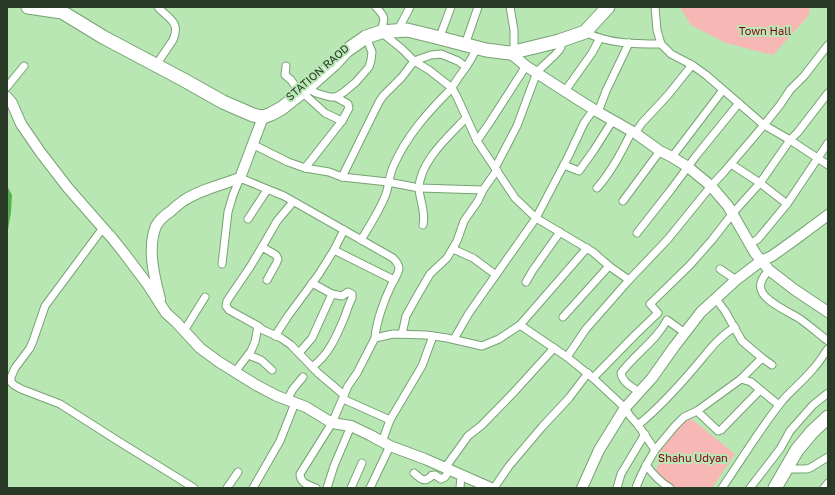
<svg xmlns="http://www.w3.org/2000/svg" width="835" height="495" viewBox="0 0 835 495" font-family="'Golos Text',sans-serif">
<style>
.green{fill:#f7b7b4}
.water{fill:#54b24c}
.lines{fill:none;stroke-linecap:round;stroke-linejoin:round}
.street-casing{stroke:#76a272;stroke-width:9}
.secondary-casing{stroke:#76a272;stroke-width:12}
.highway-casing{stroke:#76a272;stroke-width:15}
.street{stroke:#fff;stroke-width:7}
.secondary{stroke:#fff;stroke-width:10}
.highway{stroke:#fff;stroke-width:13}
.labels{text-anchor:middle;dominant-baseline:central;stroke-width:4;stroke-linejoin:round;paint-order:stroke}
.park-label{font-size:11px;fill:#840019;stroke:#b9e7b4}
.street-label{font-size:11px;fill:#293b27;stroke:#b9e7b4}
</style>
<rect width="100%" height="100%" fill="#b9e7b4"/>
<!-- green -->
<g class="green">
<polygon points="680,7 810,7 809,15 773,55 726,43 691,25"/>
<polygon points="684,413 735,454 712,488 666,488 652,478 663,455 657,449"/>
</g>
<!-- water -->
<polygon class="water" points="7,186 12,195 11,212 7,236"/>
<g class="lines">
<!-- street casing -->
<g class="street-casing">
<g id="street">
<polyline points="510,7 514,30 514,49"/>
<polyline points="655,7 657,30 661,44"/>
<polyline points="400,26 410,7"/>
<polyline points="442,31 451,7"/>
<path d="M585 32C608 44 636 44 661 44L671 54 692 65 706 75 764 125 790 140 828 165"/>
<polyline points="467,39 478,7"/>
<path d="M476 48C472 63 459 74 452 88L457 97 477 141 515 198 536 218 593 252 609 266 629 280"/>
<path d="M156 65 173 40C181 21 168 19 158 7"/>
<polyline points="286,66 285,75 291,80 298,90"/>
<polyline points="7,87 24,66"/>
<polyline points="307,88 316,93 330,97 336,97 344,92 356,82 369,67 371,60 372,52 366,37"/>
<polyline points="565,91 592,53 600,38"/>
<polyline points="302,92 325,113 342,121 305,168"/>
<polyline points="336,97 348,104 349,108 342,121"/>
<polyline points="598,112 606,91 629,43"/>
<polyline points="635,133 642,123 668,95 692,65"/>
<polyline points="477,141 490,122 526,66"/>
<polyline points="252,144 288,162 305,168 329,172 342,177 388,182 419,188 483,190 497,170"/>
<polyline points="672,157 723,90"/>
<polyline points="731,164 760,183 787,204"/>
<polyline points="564,165 579,171 594,150 613,120"/>
<path d="M495 168 517 126 537 72C542 66 560 52 561 47 561 45 560 43 559 41"/>
<polyline points="342,177 379,102 383,96 402,77 414,61 431,55 441,54 458,61 466,67"/>
<path d="M597 188C612 171 622 151 632 131"/>
<polyline points="623,201 660,151"/>
<polyline points="248,219 267,190"/>
<path d="M423 225C426 213 420 201 419 189 419 162 449 136 466 118"/>
<polyline points="103,228 45,306 33,341 30,348 15,368 11,377 11,382 14,385 21,389 60,404 118,441 194,488"/>
<polyline points="637,233 670,191 696,156 739,103"/>
<path d="M361 240C370 225 380 210 386 194 389 185 389 176 393 167 406 136 429 111 452 88L429 70 414 61 402 49 381 32C384 18 387 19 376 7"/>
<polyline points="750,244 758,239 787,204 828,143"/>
<polyline points="262,247 277,221 293,202"/>
<polyline points="453,249 473,258 496,275"/>
<polyline points="334,250 394,280"/>
<path d="M222 264 228 212 233 195 240 178 284 196 393 258C396 261 399 264 399 269 398 275 393 281 391 286 384 300 376 323 375 338"/>
<polyline points="720,269 736,280"/>
<path d="M769 270C764 276 759 282 761 289 763 301 791 313 800 319 810 326 819 334 828 341"/>
<polyline points="526,282 533,270 560,232"/>
<polyline points="716,299 725,311 742,341 762,358 772,365"/>
<polyline points="563,317 609,266"/>
<polyline points="520,325 587,248"/>
<polyline points="258,326 263,330 281,338 291,345 318,373 344,395"/>
<polyline points="184,331 205,297"/>
<polyline points="402,334 406,316 416,298 430,274 447,258 457,241 464,221 478,201 483,190"/>
<polyline points="275,336 288,316 319,274 334,250 344,230"/>
<polyline points="454,339 469,313 536,218 569,155 584,123 594,109"/>
<polyline points="299,353 312,338 332,294"/>
<polyline points="248,355 261,360 272,370"/>
<path d="M567 357 593 378 625 408 630 416 638 425 655 450C648 462 640 475 636 488"/>
<path d="M312 367C329 355 337 335 345 316 347 310 349 304 352 298V294L348 292 342 296 332 294 312 283"/>
<polyline points="235,372 251,351 255,342 258,326 229,310 226,306 227,301 250,267 262,247 276,255 278,259 276,264 267,280"/>
<polyline points="593,378 635,335 658,313 650,304 690,265 712,240 733,213 760,183 790,140 798,132 828,93"/>
<polyline points="741,379 762,358"/>
<path d="M639 392C632 387 622 382 621 373 635 354 656 341 667 320L685 333"/>
<polyline points="343,399 390,420"/>
<polyline points="287,400 293,389 303,377"/>
<polyline points="697,411 718,431 721,430 760,390"/>
<path d="M638 425C659 408 678 387 695 367 708 352 717 338 735 327"/>
<polyline points="382,442 390,420 422,366 433,336"/>
<polyline points="655,450 675,426 684,417 697,411 741,379 751,382 769,397 779,405"/>
<path d="M646 465C652 473 661 483 670 488"/>
<polyline points="445,468 468,436 482,425 515,391 554,348"/>
<polyline points="786,469 806,469 810,468 828,457"/>
<path d="M414 473C418 476 423 483 429 478 435 474 429 476 435 475L441 479 445 477 450 470"/>
<polyline points="227,488 238,472"/>
<polyline points="253,488 280,441 295,403"/>
<path d="M316 488C308 485 300 483 300 474L332 423 348 386 357 373 375 338 393 334 426 335 447 338 482 346 499 339 520 325 567 357 586 329 629 280 668 239 711 186 724 172 764 125 780 105 790 90 804 76 828 45"/>
<polyline points="327,488 334,466 351,426"/>
<polyline points="351,488 362,463"/>
<polyline points="370,488 390,446"/>
<polyline points="460,488 461,475"/>
<polyline points="494,488 509,466 542,427 569,398 588,373"/>
<polyline points="617,488 621,474 645,434"/>
<path d="M722 488C742 459 761 427 783 400 793 389 804 380 813 369 819 363 823 355 828 349"/>
<polyline points="750,488 780,449 790,431 813,405 828,393"/>
<polyline points="824,488 828,483"/>
</g>
</g>
<!-- secondary casing -->
<g class="secondary-casing">
<g id="secondary">
<polyline points="510,53 526,66 574,97 598,112 635,133 660,151 672,157 688,167 711,186 728,206 755,253 769,270 795,290 828,312"/>
<polyline points="7,97 12,103 21,124 41,153 68,188 103,228 112,238 124,253 148,285 166,313 176,322 200,348 219,362 256,385 277,396 306,407 332,423 351,426 370,435 390,446 425,459 491,488"/>
<path d="M160 299C154 276 147 248 156 226 159 220 165 215 171 211 175 207 179 204 183 201 199 190 221 185 240 178L263 117"/>
<polyline points="582,488 599,450 625,408 652,378 674,347 701,312 736,280 761,261 772,256 793,241 828,215"/>
</g>
</g>
<!-- highway casing -->
<g class="highway-casing">
<g id="highway">
<polyline points="28,7 62,12 103,37 184,80 223,102 253,115 263,117 271,114 282,108 307,88 334,64 346,51 366,37 381,32 407,30 432,36 486,50 510,53 559,41 585,32 608,7"/>
<polyline points="775,488 797,450 812,432 828,417"/>
</g>
</g>
<!-- street -->
<use href="#street" class="street"/>
<!-- secondary -->
<use href="#secondary" class="secondary"/>
<!-- highway -->
<use href="#highway" class="highway"/>
</g>
<g class="labels">
<!-- park labels -->
<g class="park-label">
<text x="765" y="30">Town Hall</text>
<text x="693" y="457">Shahu Udyan</text>
</g>
<!-- street labels -->
<g class="street-label">
<text transform="translate(317 72) rotate(-41)">STATION RAOD</text>
</g>
</g>
<!-- border -->
<rect width="835" height="495" fill="none" stroke="#293b27" stroke-width="16"/>
</svg>
